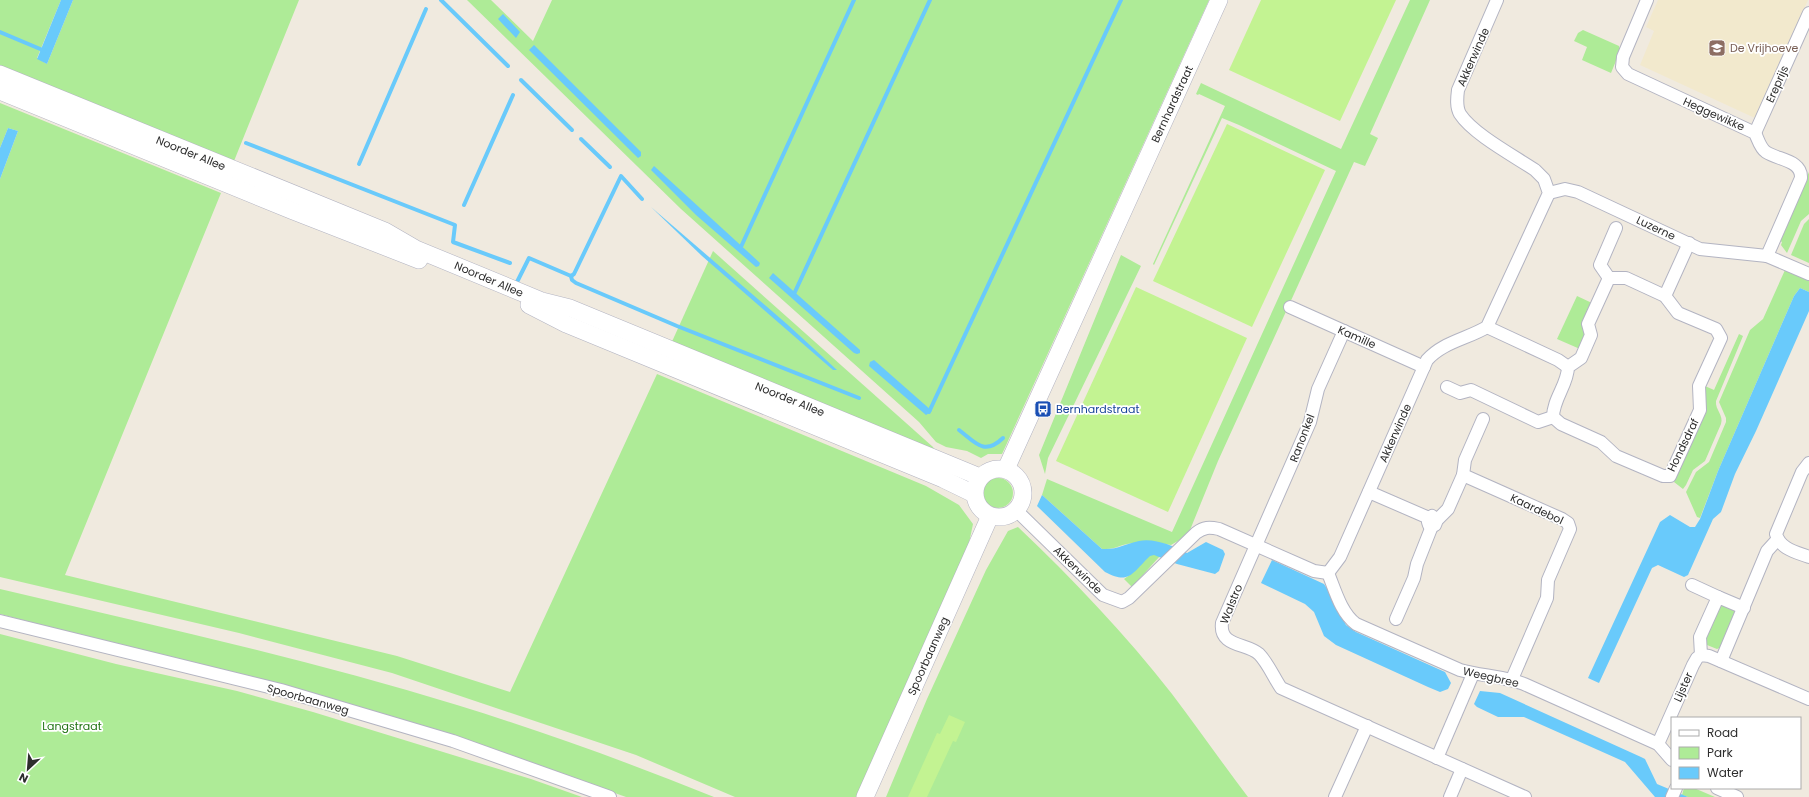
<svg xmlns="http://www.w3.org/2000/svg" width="1809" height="797" viewBox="0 0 1809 797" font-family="Poppins,sans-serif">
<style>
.education{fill:#f2e9cd}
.green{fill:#aeeb97}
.pitch{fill:#c3f392}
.water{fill:#69cafb}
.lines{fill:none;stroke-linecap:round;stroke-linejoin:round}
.stream{stroke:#69cafb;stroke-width:4}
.street-casing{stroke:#b3b4c2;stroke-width:14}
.secondary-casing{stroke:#b3b4c2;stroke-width:18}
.street{stroke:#fff;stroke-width:12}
.secondary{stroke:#fff;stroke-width:17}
.labels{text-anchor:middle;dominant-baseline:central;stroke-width:3.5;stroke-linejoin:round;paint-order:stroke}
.education-label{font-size:11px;fill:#785e54;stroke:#fff;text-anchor:start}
.street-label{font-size:11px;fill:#2d2d2d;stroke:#fff}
.transit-label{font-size:11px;fill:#164399;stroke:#fff;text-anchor:start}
.park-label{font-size:11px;fill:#217414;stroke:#fff}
</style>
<rect width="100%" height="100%" fill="#f0eadf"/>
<!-- education -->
<polygon class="education" points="1658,0 1808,0 1757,119 1640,65 1654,31 1646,27"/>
<!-- green -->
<g class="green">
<polygon points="0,0 61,0 37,58 47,64 73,0 299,0 232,166 0,69"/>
<polygon points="467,0 491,0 533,41 552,0 1209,0 1002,454 988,454 981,458 967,451 946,447 936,442 919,422 681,209"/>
<path d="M1410 0H1430L1370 134 1378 138 1365 166 1354 162 1218 461 1188 535 1171 545C1157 542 1141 541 1127 544 1115 547 1115 549 1102 549L1042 495 1047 479 1172 532 1336 171 1239 125 1222 118 1154 265 1153 264 1225 106 1199 94 1198 95 1196 94 1201 83 1341 149Z"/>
<polygon points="1583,30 1619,46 1620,51 1611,73 1582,60 1587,47 1574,41 1578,33"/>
<polygon points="0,103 221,193 65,575 397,656 510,692 657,374 926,486 959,505 973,524 968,548 858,797 735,797 636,755 392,673 239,633 0,577 0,179 18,131 8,128 0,148"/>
<polygon points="1809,172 1809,214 1801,221 1787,253 1781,245 1782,242 1779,240"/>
<polygon points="1809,219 1809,263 1791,255 1804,224"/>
<polygon points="713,251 933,447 938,456 670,346"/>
<polygon points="1121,255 1141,266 1048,458 1045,474 1039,455"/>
<polygon points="1785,270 1809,280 1809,292 1800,288 1794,296 1718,471 1700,518 1697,517 1686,492 1696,472 1709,462 1726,422 1726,418 1719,402 1750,330 1763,319"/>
<polygon points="1577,296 1592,303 1587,334 1580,349 1557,339"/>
<path d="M1739 334 1743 336 1716 401C1715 410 1724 415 1721 424L1705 461 1693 470 1686 485 1683 489 1674 482 1705 410V386L1714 390Z"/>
<circle cx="998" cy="493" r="15"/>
<path d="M1018 527C1073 579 1126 635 1172 694 1198 728 1222 763 1248 797H886L927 699 986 570 1008 531Z"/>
<polygon points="1154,554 1160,556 1132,587 1124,579 1131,574 1150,555"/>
<path d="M0 589C153 625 307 659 457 705 544 732 630 763 714 797H626L556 772 72 633 0 614Z"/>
<polygon points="1725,604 1734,608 1737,614 1722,647 1717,649 1707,645 1704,638 1717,607"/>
<polygon points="0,634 116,664 237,691 313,712 531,779 582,797 0,797"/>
<polygon points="1684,788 1694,788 1715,797 1688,797 1682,795"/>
</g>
<!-- pitch -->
<g class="pitch">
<polygon points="1261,0 1396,0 1340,121 1229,70"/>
<polygon points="1227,124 1325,170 1252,327 1153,281"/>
<polygon points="1136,287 1247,338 1168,512 1056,461"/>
<polygon points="949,715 965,722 956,742 953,741 927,797 908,797 937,733 940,734"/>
</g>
<!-- water -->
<g class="water">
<polygon points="61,0 73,0 47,64 37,59"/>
<polygon points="503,14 520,32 516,38 498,19"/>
<polygon points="534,45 641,152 641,156 638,158 529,50"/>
<polygon points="8,128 18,131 0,179 0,148"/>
<polygon points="654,166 747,251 760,263 759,266 756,267 696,215 651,170"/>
<polygon points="651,207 788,325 837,370 833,370 702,256"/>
<polygon points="773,273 860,350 860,353 857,354 854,353 769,278"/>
<polygon points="1800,288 1809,292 1809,311 1756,431 1735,474 1721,512 1713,519 1688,575 1684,577 1658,565 1652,568 1599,683 1588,678 1660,522 1670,515 1690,527 1695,527 1700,519 1718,471 1794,296"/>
<polygon points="874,360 932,411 926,415 869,366 870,362"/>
<path d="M1042 495 1102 549C1118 550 1124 544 1139 541 1155 538 1173 546 1187 553L1206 542 1223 550 1225 554 1219 571 1215 574 1177 564 1154 555 1150 556C1132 573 1130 585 1105 572L1037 506Z"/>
<polygon points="1272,560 1324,584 1332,596 1346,625 1356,632 1445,672 1451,683 1448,689 1440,692 1428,687 1336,645 1324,636 1314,612 1305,604 1261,583"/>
<polygon points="1480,691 1500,693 1641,757 1645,759 1657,784 1688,797 1655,797 1625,762 1524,717 1498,717 1477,707 1474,704"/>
</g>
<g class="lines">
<!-- stream -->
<g class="stream">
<polyline points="441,0 508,66"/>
<polyline points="0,32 45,51"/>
<polyline points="521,80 572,130"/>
<polyline points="581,139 610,167"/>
<polyline points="246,143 455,225 453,242 510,263"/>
<polyline points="359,164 426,9"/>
<polyline points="464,205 513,95"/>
<polyline points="740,249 854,0"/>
<polyline points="571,276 572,280 576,283 677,326 859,398"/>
<polyline points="516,284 529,258 571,276 574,274 621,176 642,199"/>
<polyline points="794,294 930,0"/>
<polyline points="929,412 1121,0"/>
<path d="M959 430C976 443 984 456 1003 438"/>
</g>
<!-- street casing -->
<g class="street-casing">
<g id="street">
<path d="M1647 0 1623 57 1622 67 1628 74 1755 133C1758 139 1760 148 1766 152 1778 160 1802 160 1801 178L1767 256"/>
<polyline points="1755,133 1809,13"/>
<polyline points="1549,193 1565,189 1578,192 1700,249 1767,256 1809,274"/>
<path d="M1609 278 1588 324 1591 335 1581 358 1568 367C1568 384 1553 399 1553 417L1561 424 1601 442 1616 456 1663 476H1670L1700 410 1699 386 1721 338 1716 329 1678 313 1665 296 1626 278H1609L1600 265 1616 228"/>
<polyline points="1665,296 1689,243"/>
<polyline points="1290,307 1424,367"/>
<polyline points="1487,327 1558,360 1568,367"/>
<path d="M1344 331 1318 389 1310 422 1222 623C1219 647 1247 643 1259 654 1268 663 1274 678 1281 688L1525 797"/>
<polyline points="1447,387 1460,393 1471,390 1538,422 1553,417"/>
<path d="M1809 463 1802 472 1776 534C1780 549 1796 552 1809 557"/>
<polyline points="1463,475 1562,519 1568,523 1570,529 1548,580 1547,598 1512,679"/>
<polyline points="1369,492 1429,518"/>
<path d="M1016 510 1103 595 1122 602 1129 598 1196 533C1204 527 1209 527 1219 529L1314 571 1328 573 1340 557 1427 360C1443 342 1467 339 1487 327L1549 193 1544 179 1535 170C1514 156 1473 134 1460 114 1456 107 1457 98 1458 90L1497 0"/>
<polyline points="1437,520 1432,516 1429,518 1428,522 1429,525 1435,525 1437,520 1448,509 1463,475 1465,460 1483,419"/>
<path d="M1328 573C1335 590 1341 613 1356 624L1460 670C1481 676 1503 676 1524 684L1658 744 1672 760"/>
<polyline points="1692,585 1718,597"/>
<polyline points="1396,619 1414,578 1417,564 1432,526"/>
<polyline points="0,621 281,690 453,741 610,797"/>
<polyline points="1701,655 1700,637 1718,597 1744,608"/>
<polyline points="1721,661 1767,551 1777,540"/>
<polyline points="1658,744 1693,665 1697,658 1701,655 1709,656 1809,699"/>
<polyline points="1437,758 1473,674"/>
<polyline points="1717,788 1737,797"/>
<polyline points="1335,797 1367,726"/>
<polyline points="1450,797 1462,769"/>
<polyline points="1672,797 1676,788"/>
</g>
</g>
<!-- secondary casing -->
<g class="secondary-casing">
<g id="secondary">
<polyline points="0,74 385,231 416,249 542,301 570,308 980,477"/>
<polyline points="0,91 293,211 419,260"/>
<polyline points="529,305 566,324 943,479 974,494"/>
<circle cx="999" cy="493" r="24"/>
<polyline points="1006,469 1219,0"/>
<polyline points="865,797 990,516"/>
</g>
</g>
<!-- street -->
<use href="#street" class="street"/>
<!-- secondary -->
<use href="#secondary" class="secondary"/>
</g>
<!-- icons -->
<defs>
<g id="school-square" transform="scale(0.9)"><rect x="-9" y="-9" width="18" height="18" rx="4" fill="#8d6e63" stroke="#fff"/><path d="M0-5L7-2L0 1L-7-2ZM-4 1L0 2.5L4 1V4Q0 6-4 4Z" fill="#fff"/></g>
<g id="bus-square" transform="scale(0.9)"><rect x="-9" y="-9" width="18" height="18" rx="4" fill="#1a4fb4" stroke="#fff"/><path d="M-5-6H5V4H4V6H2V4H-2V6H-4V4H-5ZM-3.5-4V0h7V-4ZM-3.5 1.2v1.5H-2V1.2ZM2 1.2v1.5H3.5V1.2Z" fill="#fff"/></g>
</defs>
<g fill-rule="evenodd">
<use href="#school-square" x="1717" y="48"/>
<use href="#bus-square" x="1043" y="409"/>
</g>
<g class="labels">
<!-- education labels -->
<g class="education-label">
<text x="1730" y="48">De Vrijhoeve</text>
</g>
<!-- street labels -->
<g class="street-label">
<text transform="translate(1473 57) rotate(-66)">Akkerwinde</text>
<text transform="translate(1777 84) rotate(-66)">Ereprijs</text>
<text transform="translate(1172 104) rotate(-65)">Bernhardstraat</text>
<text transform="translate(1714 114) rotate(24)">Heggewikke</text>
<text transform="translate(191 153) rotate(22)">Noorder Allee</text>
<text transform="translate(1656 228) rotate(25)">Luzerne</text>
<text transform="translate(489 279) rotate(23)">Noorder Allee</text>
<text transform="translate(1357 337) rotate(24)">Kamille</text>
<text transform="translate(790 399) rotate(22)">Noorder Allee</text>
<text transform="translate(1395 433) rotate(-66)">Akkerwinde</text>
<text transform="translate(1302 438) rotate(-69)">Ranonkel</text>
<text transform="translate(1683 445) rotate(-64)">Hondsdraf</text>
<text transform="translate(1537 509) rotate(25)">Kaardebol</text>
<text transform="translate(1078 570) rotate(44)">Akkerwinde</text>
<text transform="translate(1231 604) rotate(-68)">Walstro</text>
<text transform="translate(928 656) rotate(-66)">Spoorbaanweg</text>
<text transform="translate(1491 677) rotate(13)">Weegbree</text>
<text transform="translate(1683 687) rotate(-66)">Lijster</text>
<text transform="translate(308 699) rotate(16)">Spoorbaanweg</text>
</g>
<!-- transit labels -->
<g class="transit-label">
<text x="1056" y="409">Bernhardstraat</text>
</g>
<!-- park labels -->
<g class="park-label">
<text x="72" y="726">Langstraat</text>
</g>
</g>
<!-- legend -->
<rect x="1671" y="717" width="130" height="72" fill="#ffffff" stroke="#ababab"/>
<rect x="1679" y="730" width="20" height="6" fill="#ffffff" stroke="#ababab"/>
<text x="1707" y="737" font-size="12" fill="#2d2d2d">Road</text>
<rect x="1679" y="747" width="20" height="12" fill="#aeeb97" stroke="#ababab"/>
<text x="1707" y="757" font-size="12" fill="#2d2d2d">Park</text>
<rect x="1679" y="767" width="20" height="12" fill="#69cafb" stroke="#ababab"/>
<text x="1707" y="777" font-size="12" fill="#2d2d2d">Water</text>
<!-- north arrow -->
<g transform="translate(28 769) rotate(206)" stroke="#ffffff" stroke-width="3" paint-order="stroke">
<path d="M0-3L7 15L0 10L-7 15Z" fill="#2d2d2d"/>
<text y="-6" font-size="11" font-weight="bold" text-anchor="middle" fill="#2d2d2d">N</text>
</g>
</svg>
